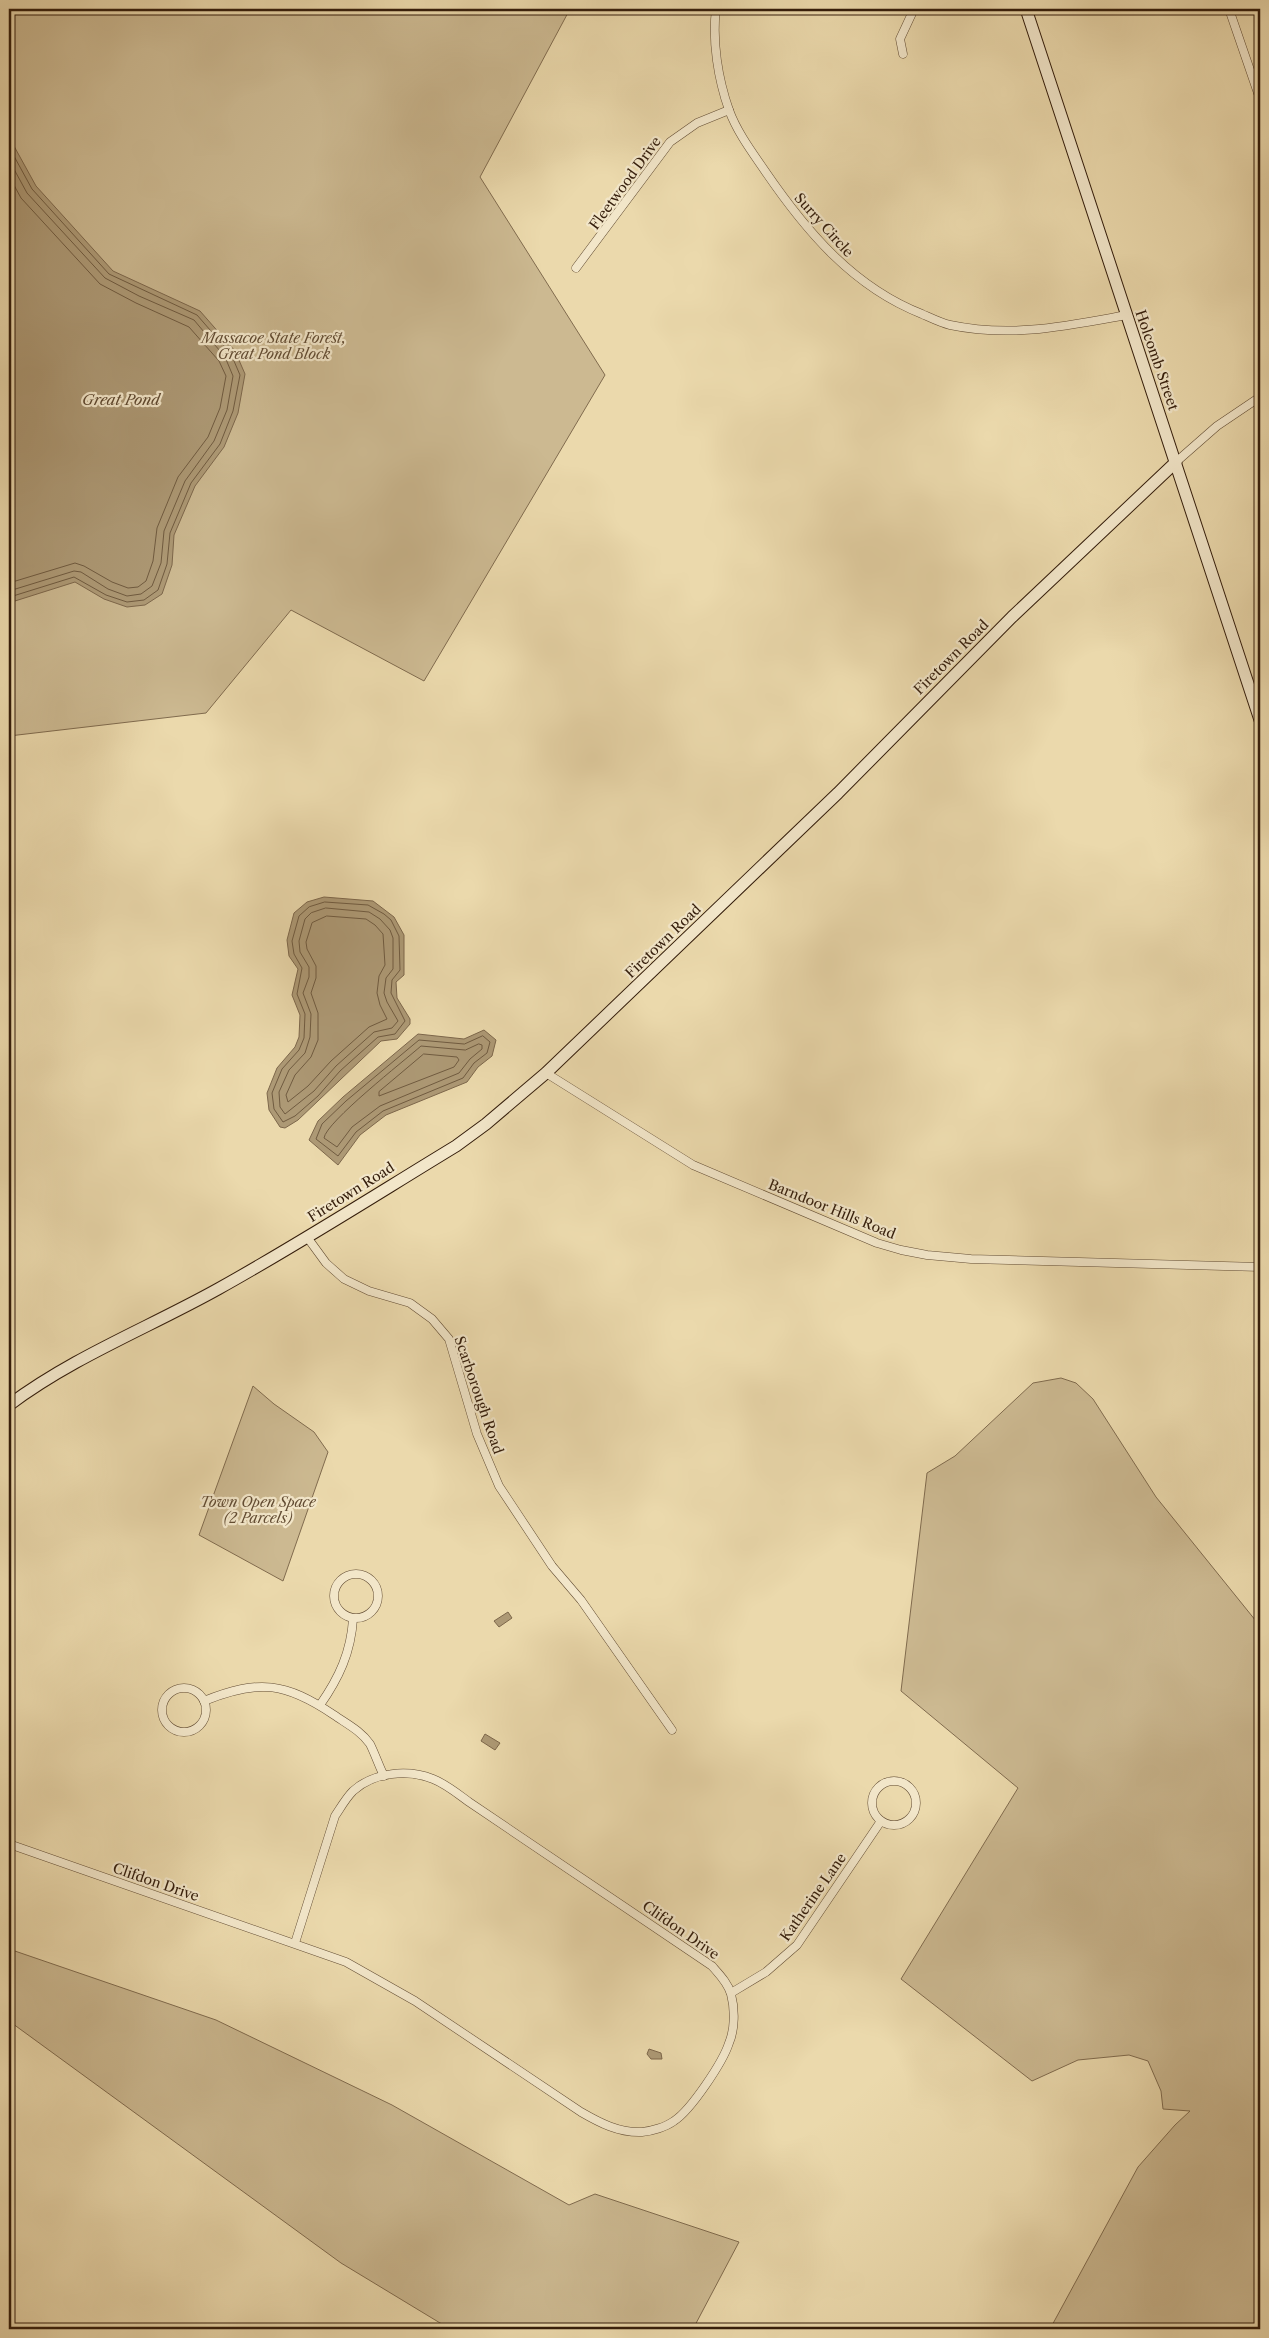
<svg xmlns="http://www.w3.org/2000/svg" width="1269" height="2338" viewBox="0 0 1269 2338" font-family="'Libre Caslon Text',serif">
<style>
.green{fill:#ccb991;stroke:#806b4e}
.water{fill:#ad9975;stroke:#7d674b}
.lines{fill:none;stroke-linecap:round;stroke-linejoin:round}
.shore{stroke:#705b40;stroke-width:1}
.street-casing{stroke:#624c33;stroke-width:9}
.secondary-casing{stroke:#341d0b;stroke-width:13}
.street{stroke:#f2e6c9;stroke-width:8}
.secondary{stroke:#f2e6c9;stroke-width:11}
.labels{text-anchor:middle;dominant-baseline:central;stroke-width:4.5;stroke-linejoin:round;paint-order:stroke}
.street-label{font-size:14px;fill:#341d0b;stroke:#f2e6c9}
.park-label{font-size:14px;font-style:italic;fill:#624c33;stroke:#f2e6c9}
.water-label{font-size:15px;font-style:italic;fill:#5e4830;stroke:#f2e6c9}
</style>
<rect width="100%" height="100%" fill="#ebd9ac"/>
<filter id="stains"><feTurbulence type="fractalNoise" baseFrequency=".004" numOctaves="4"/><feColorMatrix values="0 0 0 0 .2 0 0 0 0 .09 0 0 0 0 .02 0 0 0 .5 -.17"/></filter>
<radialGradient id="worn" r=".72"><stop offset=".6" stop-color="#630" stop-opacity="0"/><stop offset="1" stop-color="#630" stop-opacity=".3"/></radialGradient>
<!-- green -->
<g class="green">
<polygon points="9,9 570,9 480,177 605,375 424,681 291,610 206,713 9,736"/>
<polygon points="1061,1378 1076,1383 1093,1399 1156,1497 1260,1626 1260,2329 1050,2329 1138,2167 1175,2125 1190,2111 1163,2109 1161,2091 1148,2061 1129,2055 1078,2060 1032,2081 901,1979 1018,1788 901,1691 927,1473 955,1456 1033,1383"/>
<polygon points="253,1386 274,1404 314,1432 328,1452 283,1581 199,1535"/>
<polygon points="9,1949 216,2020 392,2105 569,2205 595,2194 739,2242 693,2329 450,2329 341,2263 9,2021"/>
</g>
<!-- water -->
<g class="water">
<polygon points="9,137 36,186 113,271 200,311 235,351 245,374 238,413 224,447 195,486 174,535 172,565 162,594 145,605 127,607 104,599 75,582 15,601 9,607"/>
<polygon points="324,897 373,901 394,917 404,935 404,975 396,982 397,998 410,1019 410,1024 397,1039 381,1041 298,1120 285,1128 280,1127 269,1110 267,1093 277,1068 295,1047 299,1037 300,1015 292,995 298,969 289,956 287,940 294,913 307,902"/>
<polygon points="484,1030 496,1040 492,1056 478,1067 467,1082 386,1115 360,1135 338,1165 309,1140 318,1121 343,1097 418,1034 464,1039"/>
<polygon points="508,1612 512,1618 499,1627 494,1621"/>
<polygon points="485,1734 500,1743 495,1750 481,1741"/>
<polygon points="649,2049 661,2053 662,2059 651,2059 647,2054"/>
</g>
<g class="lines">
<!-- shore -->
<g class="shore">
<polyline points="9,147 32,189 109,274 197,315 231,354 240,375 233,411 220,444 191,483 170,533 167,564 158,590 144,600 127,602 106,595 74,577 13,596 9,600"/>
<polyline points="9,160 27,193 105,278 139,296 194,320 225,357 233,376 227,410 214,441 185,481 164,531 161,563 152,586 141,594 127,596 108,589 81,572 74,571 9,591"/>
<polyline points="9,176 21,198 100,284 136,303 189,327 219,361 226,376 220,408 208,437 178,477 157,528 153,561 146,581 138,587 128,588 112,582 84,566 75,563 9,583"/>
<polygon points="325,902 368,905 384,914 391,920 399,936 400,970 392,980 391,993 405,1021 395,1034 378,1037 340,1071 318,1096 295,1116 283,1122 274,1109 272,1093 282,1069 299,1050 304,1038 305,1014 297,994 302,968 294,954 292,941 299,916 309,907"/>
<polygon points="326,908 369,912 380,919 390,930 393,938 393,969 386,978 384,993 387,1002 398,1021 392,1028 374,1032 336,1066 314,1091 285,1114 280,1107 279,1092 289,1070 305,1053 310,1037 311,1014 303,993 309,977 309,967 300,952 299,941 305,919 311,913"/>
<polygon points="327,916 366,919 375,925 383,934 385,965 379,976 377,993 380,1005 387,1019 369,1027 331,1061 308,1086 288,1102 286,1095 295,1075 311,1057 318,1040 318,1013 311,993 316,978 316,966 307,949 306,942 312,923"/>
<polygon points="483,1036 490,1042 487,1053 474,1063 463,1078 383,1111 356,1132 338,1156 316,1139 322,1124 346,1101 419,1040 464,1044"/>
<path d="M479 1044 482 1045V1049L470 1059 459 1073 380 1106 352 1127 337 1147 324 1138C326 1122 404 1061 421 1046L465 1050Z"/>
<polygon points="424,1054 457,1057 459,1060 454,1067 379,1096 379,1092"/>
</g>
<!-- street casing -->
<g class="street-casing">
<g id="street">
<path d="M716 9C712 41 718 79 729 110 737 132 752 152 765 171 806 231 853 287 922 314 931 318 941 323 950 325 1012 338 1066 326 1127 315"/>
<polyline points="1229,9 1260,99"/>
<polyline points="903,54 900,39 914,9"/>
<polyline points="576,268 670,142 697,123 729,110"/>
<polyline points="1176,462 1217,426 1260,397"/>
<polyline points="546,1073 693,1165 877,1243 901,1250 927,1255 971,1259 1260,1267"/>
<polyline points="307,1237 326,1263 344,1279 369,1291 410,1303 432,1319 449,1339 477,1434 499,1486 552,1566 581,1600 672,1730"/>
<circle cx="356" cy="1596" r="22"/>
<circle cx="184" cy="1710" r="22"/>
<path d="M204 1701C259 1679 285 1682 334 1715 347 1724 361 1731 370 1744 375 1754 379 1766 384 1776"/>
<path d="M320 1705C339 1678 351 1652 353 1619"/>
<circle cx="894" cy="1803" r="22"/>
<path d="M9 1844 346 1962 415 2001 581 2112C600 2123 619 2133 642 2132 652 2131 666 2127 674 2121 691 2110 723 2062 729 2043 735 2029 735 2009 731 1994 728 1983 719 1974 712 1966L469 1802C458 1794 446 1784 433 1779 408 1769 374 1772 353 1791 346 1798 341 1807 335 1816L295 1943"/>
<polyline points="731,1993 766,1972 797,1945 881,1821"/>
</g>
</g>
<!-- secondary casing -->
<g class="secondary-casing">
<g id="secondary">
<polyline points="1026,9 1260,720"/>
<path d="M9 1405C73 1357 148 1328 218 1289 299 1244 377 1194 456 1146L486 1124 546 1073 838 793 1012 617 1176 462"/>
</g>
</g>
<!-- street -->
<use href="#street" class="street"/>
<!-- secondary -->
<use href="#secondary" class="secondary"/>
</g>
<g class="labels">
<!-- street labels -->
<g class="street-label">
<text transform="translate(625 183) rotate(-54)">Fleetwood Drive</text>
<text transform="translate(824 225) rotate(48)">Surry Circle</text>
<text transform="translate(1157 360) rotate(71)">Holcomb Street</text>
<text transform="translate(951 657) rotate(-45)">Firetown Road</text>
<text transform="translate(663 941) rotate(-44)">Firetown Road</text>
<text transform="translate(351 1192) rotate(-32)">Firetown Road</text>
<text transform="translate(832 1209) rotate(22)">Barndoor Hills Road</text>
<text transform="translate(479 1395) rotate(71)">Scarborough Road</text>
<text transform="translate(156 1882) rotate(19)">Clifdon Drive</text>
<text transform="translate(813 1897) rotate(-55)">Katherine Lane</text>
<text transform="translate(681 1930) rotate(35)">Clifdon Drive</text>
</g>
<!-- park labels -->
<g class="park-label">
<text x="274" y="338">Massacoe State Forest,<tspan x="274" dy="16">Great Pond Block</tspan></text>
<text x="258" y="1502">Town Open Space<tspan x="258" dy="16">(2 Parcels)</tspan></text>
</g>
<!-- water labels -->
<g class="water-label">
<text x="121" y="399">Great Pond</text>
</g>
</g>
<!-- margin -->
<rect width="1269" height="2338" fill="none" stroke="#ebd9ac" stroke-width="30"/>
<rect x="10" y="10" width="1249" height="2318" fill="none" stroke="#341d0b" stroke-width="2.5"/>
<rect x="15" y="15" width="1239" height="2308" fill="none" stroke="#341d0b"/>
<rect width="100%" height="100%" filter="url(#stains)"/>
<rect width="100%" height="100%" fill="url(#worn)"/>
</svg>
